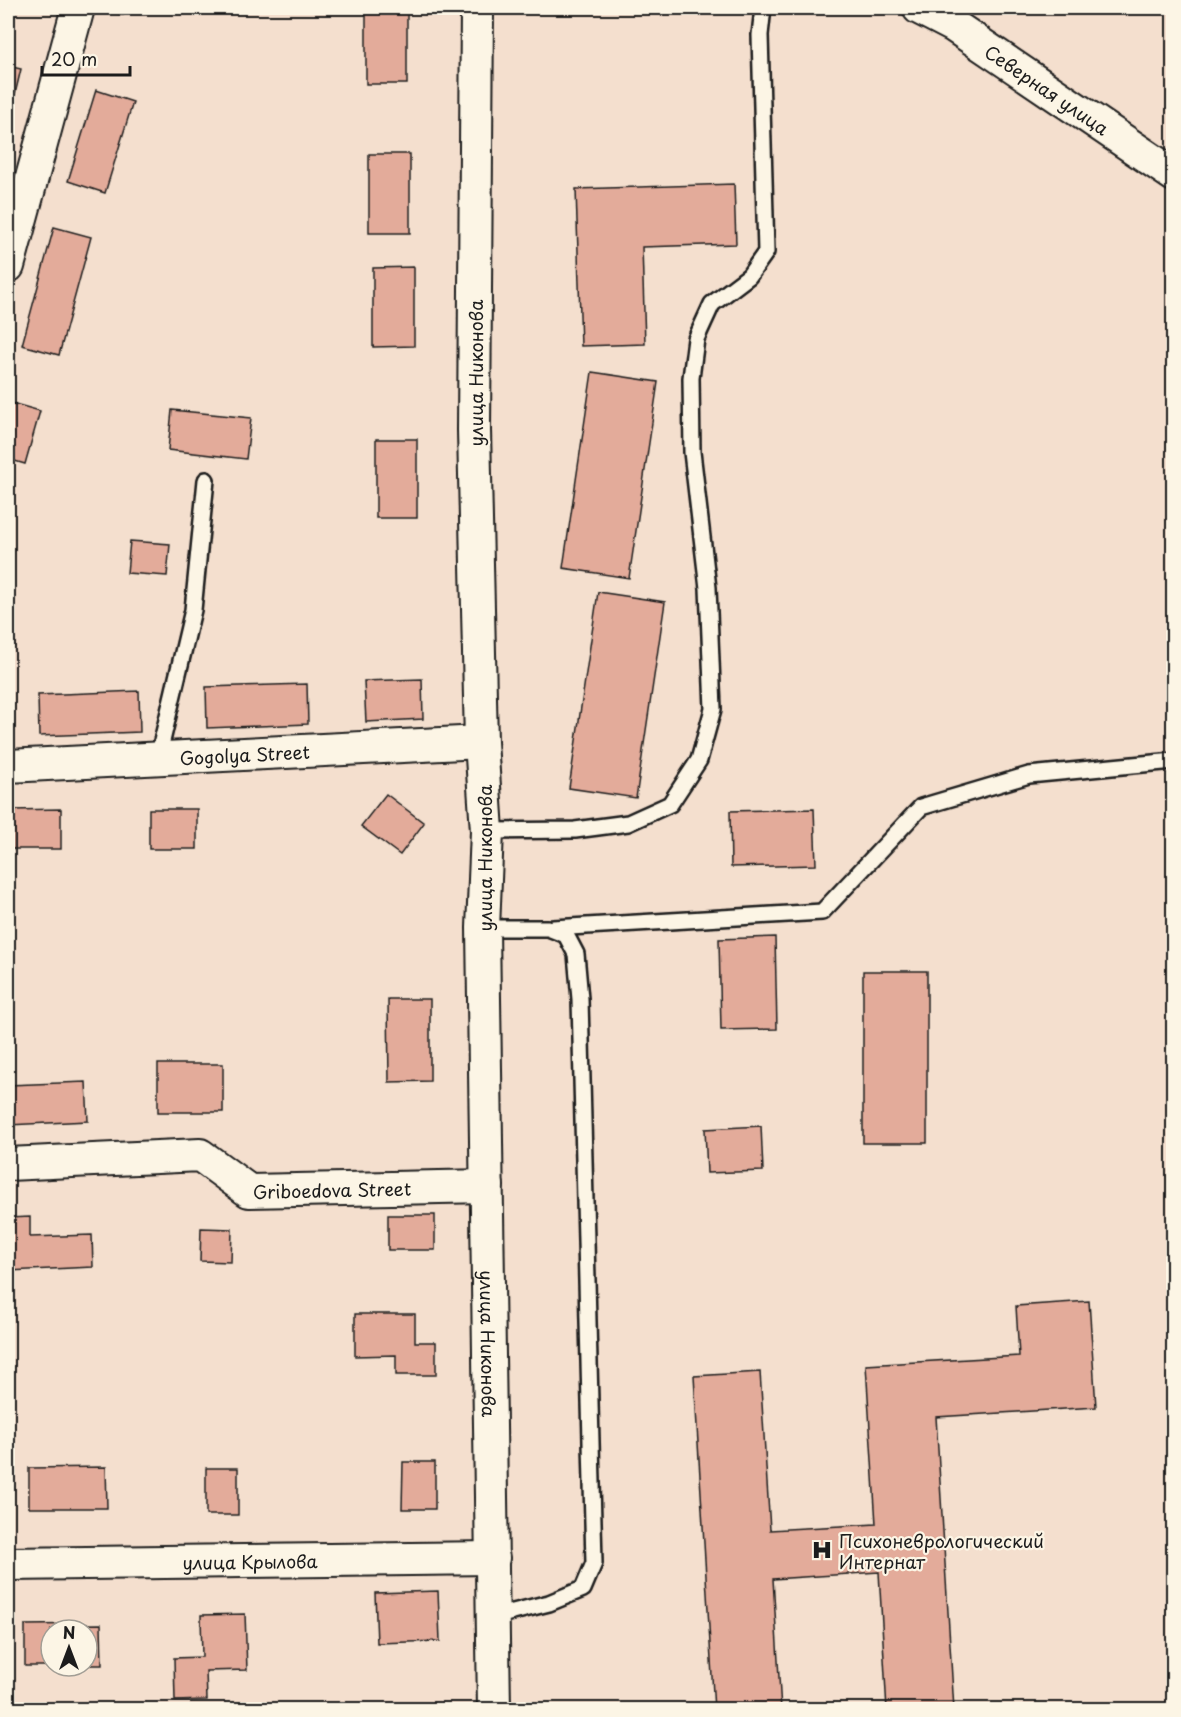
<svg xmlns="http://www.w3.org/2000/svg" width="1181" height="1717" viewBox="0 0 1181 1717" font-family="'Playpen Sans',sans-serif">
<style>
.building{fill:#e3ab9a;stroke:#1c1c1c;stroke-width:1.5}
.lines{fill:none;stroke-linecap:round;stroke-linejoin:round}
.lane-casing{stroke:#1c1c1c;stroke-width:20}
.street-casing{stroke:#1c1c1c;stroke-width:36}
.lane{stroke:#fcf5e5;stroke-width:15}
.street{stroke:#fcf5e5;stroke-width:32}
.labels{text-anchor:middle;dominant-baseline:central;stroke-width:4.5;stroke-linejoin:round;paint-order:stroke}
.street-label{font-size:18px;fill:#1c1c1c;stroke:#fcf5e5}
.poi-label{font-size:18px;fill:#1c1c1c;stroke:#fcf5e5;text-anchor:start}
</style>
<rect width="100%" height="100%" fill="#f4dfce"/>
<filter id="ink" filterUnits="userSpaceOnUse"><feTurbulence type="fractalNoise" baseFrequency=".0167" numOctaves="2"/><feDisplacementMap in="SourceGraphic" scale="12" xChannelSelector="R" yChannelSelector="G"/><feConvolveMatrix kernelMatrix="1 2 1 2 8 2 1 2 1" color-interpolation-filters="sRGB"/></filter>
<g filter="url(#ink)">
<!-- building -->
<g class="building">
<polygon points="97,8 125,8 123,15"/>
<rect x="366" y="8" width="41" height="76"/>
<polygon points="8,66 21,69 8,123"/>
<polygon points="96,90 133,102 105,193 68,181"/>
<rect x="369" y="154" width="41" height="79"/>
<polygon points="734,184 736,244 642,247 645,344 581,346 576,189"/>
<polygon points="54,227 91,237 59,355 22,345"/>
<polygon points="414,267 414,346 373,347 373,268"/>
<polygon points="592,372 658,382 629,578 563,568"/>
<polygon points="8,402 40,411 25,464 8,459"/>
<polygon points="172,410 251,418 246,459 168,450"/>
<rect x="376" y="439" width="41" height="79"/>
<polygon points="130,541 170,544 167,576 127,573"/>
<polygon points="598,592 665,602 636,798 569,788"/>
<polygon points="422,679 423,719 366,722 364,681"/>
<polygon points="307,684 308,724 207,728 206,687"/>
<polygon points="139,691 140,732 39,736 38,695"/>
<polygon points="386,794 424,823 400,855 361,826"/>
<polygon points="61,809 61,849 12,849 12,810"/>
<rect x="149" y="809" width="48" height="40"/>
<polygon points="814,809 816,865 731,867 730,811"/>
<polygon points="775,937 777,1029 721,1030 719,939"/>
<rect x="863" y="971" width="64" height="172"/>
<polygon points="388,999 430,999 430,1081 389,1082"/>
<rect x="158" y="1064" width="65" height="48"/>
<polygon points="86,1082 88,1121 8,1125 8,1085"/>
<polygon points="761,1126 763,1171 707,1173 705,1129"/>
<rect x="388" y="1215" width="47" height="35"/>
<polygon points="30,1217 30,1237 92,1235 93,1267 8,1271 8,1218"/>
<polygon points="201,1228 232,1229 231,1262 200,1261"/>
<polygon points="1089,1301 1096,1407 936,1417 954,1710 887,1710 879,1572 773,1579 781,1710 714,1710 694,1376 760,1372 770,1530 876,1524 866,1365 1019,1356 1016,1306"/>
<polygon points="355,1314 415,1314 415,1342 436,1342 436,1375 396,1375 396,1355 355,1356"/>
<polygon points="403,1462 435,1462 435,1509 402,1509"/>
<polygon points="106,1467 107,1508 29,1508 29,1468"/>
<rect x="206" y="1468" width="32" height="47"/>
<polygon points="438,1591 440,1641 377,1643 375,1593"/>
<polygon points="245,1614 247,1670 206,1671 207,1700 175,1701 174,1658 202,1657 201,1615"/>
<polygon points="101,1624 102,1665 87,1665 87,1630 51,1630 51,1666 25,1666 25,1625"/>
</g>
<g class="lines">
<!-- lane casing -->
<g class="lane-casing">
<g id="lane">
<polyline points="158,758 193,610 206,480"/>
<polyline points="487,831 575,830 628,823 670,804 699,760 713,709 708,588 692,452 691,378 696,339 712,304 749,276 766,252 760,35 763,8"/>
<polyline points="483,928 548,928 566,935 576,954 580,999 594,1563 583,1589 549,1603 493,1617"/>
<polyline points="553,928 822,912 921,807 1029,775 1174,761"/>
</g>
</g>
<!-- street casing -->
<g class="street-casing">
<g id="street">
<path id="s1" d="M477 8 474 430 481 742 487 831 483 928 494 1710"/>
<path id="s2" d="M919 8 954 26 1174 175"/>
<polyline points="8,266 78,8"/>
<path id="s3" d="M8 766 481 742"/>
<path id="s4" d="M8 1164 200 1155 249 1191 487 1186"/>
<path id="s5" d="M8 1564 493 1558"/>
</g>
</g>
<!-- lane -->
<use href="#lane" class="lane"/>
<!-- street -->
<use href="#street" class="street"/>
</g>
</g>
<!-- icons -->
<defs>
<g id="hospital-bare" transform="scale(1.62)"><path d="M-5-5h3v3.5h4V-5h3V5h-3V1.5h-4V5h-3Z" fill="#1c1c1c" stroke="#fcf5e5" stroke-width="2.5" paint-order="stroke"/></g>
</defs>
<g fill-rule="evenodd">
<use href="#hospital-bare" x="822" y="1550"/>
</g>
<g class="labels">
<!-- street labels -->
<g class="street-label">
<text stroke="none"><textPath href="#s2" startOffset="152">Северная улица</textPath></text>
<text transform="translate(475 373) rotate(-90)">улица Никонова</text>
<text stroke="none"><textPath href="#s3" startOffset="237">Gogolya Street</textPath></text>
<text transform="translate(484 858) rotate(-90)">улица Никонова</text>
<text stroke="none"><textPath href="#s4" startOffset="336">Griboedova Street</textPath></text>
<text stroke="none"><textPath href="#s1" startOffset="1336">улица Никонова</textPath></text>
<text stroke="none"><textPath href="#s5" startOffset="242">улица Крылова</textPath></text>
</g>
<!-- poi labels -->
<g class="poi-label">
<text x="839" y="1540">Психоневрологический<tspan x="839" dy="21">Интернат</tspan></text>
</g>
</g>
<!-- margin -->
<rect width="1181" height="1717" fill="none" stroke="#fcf5e5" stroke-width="30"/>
<rect x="15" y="15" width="1151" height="1687" fill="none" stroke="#1c1c1c" stroke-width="2" filter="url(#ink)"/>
<!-- north arrow -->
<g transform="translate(69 1648)"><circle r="28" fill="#fcf5e5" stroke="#a29e95" stroke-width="1.5"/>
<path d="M0-4.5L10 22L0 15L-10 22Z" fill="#1c1c1c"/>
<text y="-9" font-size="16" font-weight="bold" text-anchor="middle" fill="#1c1c1c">N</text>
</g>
<!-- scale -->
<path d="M42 66v9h88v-9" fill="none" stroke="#1c1c1c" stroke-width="3"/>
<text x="51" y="66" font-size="18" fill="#1c1c1c" stroke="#fcf5e5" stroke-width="4.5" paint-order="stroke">20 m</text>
</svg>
